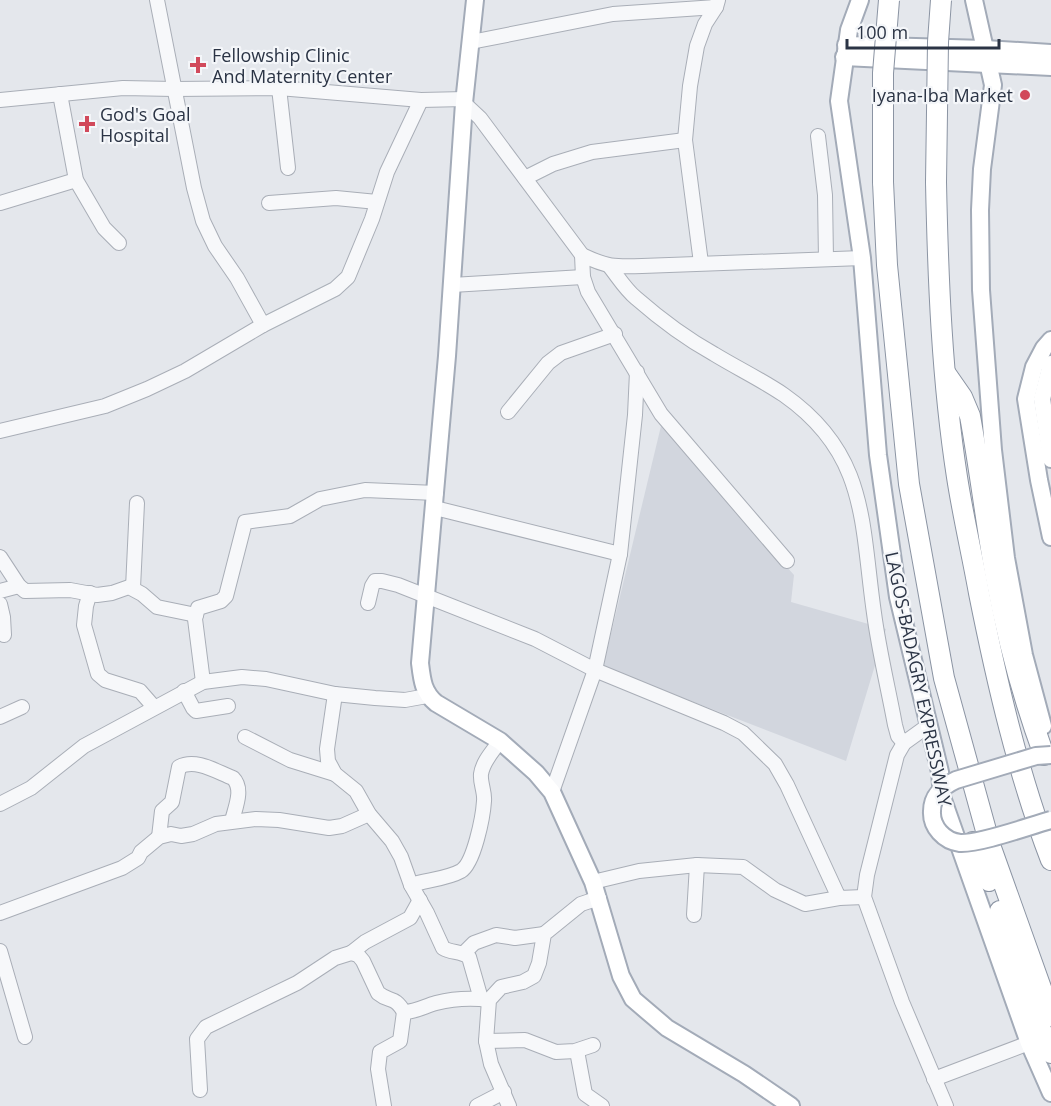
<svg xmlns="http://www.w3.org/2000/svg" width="1051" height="1106" viewBox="0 0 1051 1106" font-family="'Open Sans',sans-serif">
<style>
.built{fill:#d2d6de}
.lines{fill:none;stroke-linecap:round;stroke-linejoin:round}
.minor-casing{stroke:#a9aeb7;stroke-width:16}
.major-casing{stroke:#a3abb8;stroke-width:20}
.highway-casing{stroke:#8b94a3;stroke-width:22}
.minor{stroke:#f7f8fa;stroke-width:14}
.major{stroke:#fff;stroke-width:16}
.highway{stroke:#fff;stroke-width:20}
.major-bridge-casing{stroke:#a3abb8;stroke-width:20;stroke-linecap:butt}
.highway-bridge-casing{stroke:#8b94a3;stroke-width:22;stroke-linecap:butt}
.major-bridge{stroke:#fff;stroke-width:16}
.highway-bridge{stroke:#fff;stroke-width:20}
.poi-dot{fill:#d1495b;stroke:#f4f6f9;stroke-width:2}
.labels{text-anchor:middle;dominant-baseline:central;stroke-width:4.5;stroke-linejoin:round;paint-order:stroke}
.poi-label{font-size:18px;fill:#2b3445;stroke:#f4f6f9;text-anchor:start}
.street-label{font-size:18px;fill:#2b3445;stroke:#f4f6f9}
</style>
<rect width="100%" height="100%" fill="#e4e7ec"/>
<!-- built -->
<polygon class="built" points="661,426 794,575 791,602 886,629 846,761 603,667"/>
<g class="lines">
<!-- minor casing -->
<g class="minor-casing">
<g id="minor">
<polyline points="157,0 194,188 203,221 215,246 237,278 263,325"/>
<polyline points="471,42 613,14 716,7"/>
<polyline points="279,88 288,168"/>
<polyline points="60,94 76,180 104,228 119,243"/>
<polyline points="0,100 123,88 174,89 279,88 421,100 465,99"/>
<path d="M464 103 480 118 582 255C607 267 614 267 642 266L862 258"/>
<polyline points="818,136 825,195 826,259"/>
<polyline points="525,178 553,164 592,152 685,140"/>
<polyline points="0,203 76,180"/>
<polyline points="269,203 336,198 377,202"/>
<polyline points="582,255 583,277 588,292 661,414 787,561"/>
<polyline points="701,263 685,140 690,86 697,46 705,24 716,7 718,0"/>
<path d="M610 267C618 277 626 290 636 298 660 319 687 339 714 354 737 368 762 380 784 395 868 454 861 523 874 613 879 651 888 687 895 725L898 736 904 743"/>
<polyline points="452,285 583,277"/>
<polyline points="508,412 548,363 561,353 615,334"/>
<polyline points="0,431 105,406 147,389 185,371 263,325 335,289 348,277 372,219 387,172 421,100"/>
<polyline points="435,508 620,554"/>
<polyline points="0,557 19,586 25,591 70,590 97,595 112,593 129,587 142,594 157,607 196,615"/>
<polyline points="133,588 137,503"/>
<polyline points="0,591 19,586"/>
<polyline points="90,593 86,606 84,625 98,674 105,680 140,691 154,707"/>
<polyline points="368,603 372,586 375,581 382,581 398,585 535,639 595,670 724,723 743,733 775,764 787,785 839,898 864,897"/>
<polyline points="0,604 3,617 4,635"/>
<polyline points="203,682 195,619 198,608 221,601 226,596 245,522 290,516 320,499 365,490 436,493"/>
<polyline points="184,691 193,708 196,711 228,706"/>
<path d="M335 694 327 749 328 761 335 774 356 791 369 814 392 841 401 857 411 885 427 913 443 948C451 953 461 951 469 957L481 999"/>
<polyline points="0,717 22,707"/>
<polyline points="929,725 904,743 897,755 867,875 864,897 902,1002 946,1106"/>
<polyline points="245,737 290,760 335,774"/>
<polyline points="552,792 595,670 620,554 635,415 637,372"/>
<polyline points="0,804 31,788 84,746 203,682 242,677 266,679 335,694 375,698 405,700 427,696"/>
<path d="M159 837 162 811 172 802 179 767C196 758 217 772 233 778 244 789 235 808 232 821"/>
<polyline points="593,882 639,871 697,865 743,867 775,890 805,904 839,898"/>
<path d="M411 885C426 880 447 879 461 871 474 863 483 817 484 801 485 792 480 783 481 774 483 761 493 751 500 741"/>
<polyline points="0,913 122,868 138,858 141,852 159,837 171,834 181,836 193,834 216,824 256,819 279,820 329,828 342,826 369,814"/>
<polyline points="694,915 697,865"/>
<polyline points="0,951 25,1037"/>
<polyline points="351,953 365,942 410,918 420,900"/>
<polyline points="464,953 474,943 496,935 515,938 544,934"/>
<polyline points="486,1041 525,1040 556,1052 575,1051 593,1045"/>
<polyline points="577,1051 585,1094 602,1106"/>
<polyline points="934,1079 1029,1043"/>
<path d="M200 1090 197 1039 206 1027 297 983 335 958 351 953 358 955 363 961 378 993C390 1003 394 995 404 1012 416 1012 425 1006 436 1003 452 999 473 998 489 1000"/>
<polyline points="384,1106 378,1069 380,1052 400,1041 404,1012"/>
<polyline points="477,1106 504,1092"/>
<polyline points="509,1106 491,1064 486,1041 489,1000 501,987 523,982 534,976 539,963 544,934 581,904 599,898"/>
</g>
</g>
<!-- major casing -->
<g class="major-casing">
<g id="major">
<path d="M475 0 464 103 447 356 420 663C422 680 423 692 436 703L500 741 536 773 552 792 593 882 621 976 633 999 667 1028 744 1074 791 1106"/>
<polyline points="860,0 849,30 839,101 862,258 878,455 898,597 940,772 942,797 1029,1043 1051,1093"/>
<polyline points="974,0 993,85 982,169 980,210 981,290 993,450 1006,558 1024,655 1043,726"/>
<polyline points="846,45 985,49 1051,53"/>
<polyline points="844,57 1051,67"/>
<polyline points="1051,340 1044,348 1034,367 1026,399 1039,480 1051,537"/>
<polyline points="1051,364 1042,399 1051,459"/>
</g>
</g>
<!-- highway casing -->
<g class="highway-casing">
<g id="highway">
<polyline points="883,182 887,265 909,484 944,678 990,845 1051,1016"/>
<path d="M936 182C938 280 942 380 957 477 963 516 972 554 979 593 997 683 1018 774 1051 860"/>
<path d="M946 374 962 397 970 416C980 470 986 524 996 578 1007 638 1023 698 1044 755"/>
<polyline points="973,842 989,881"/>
<polyline points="1000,911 1035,1016 1051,1053"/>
</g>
</g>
<!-- minor -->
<use href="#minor" class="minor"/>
<!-- major -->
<use href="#major" class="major"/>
<!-- highway -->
<use href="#highway" class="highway"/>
<!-- major-bridge casing -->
<g class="major-bridge-casing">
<path id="major-bridge" d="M1051 755 1036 756 956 780C943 786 932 796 932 811 931 827 944 841 960 843 980 844 1029 826 1051 820"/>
</g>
<!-- highway-bridge casing -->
<g class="highway-bridge-casing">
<g id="highway-bridge">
<polyline points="883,182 883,73 889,0"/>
<polyline points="936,182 938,42 941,0"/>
</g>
</g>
<!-- major-bridge -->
<use href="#major-bridge" class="major-bridge"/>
<!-- highway-bridge -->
<use href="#highway-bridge" class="highway-bridge"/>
</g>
<!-- markers -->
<g class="poi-dot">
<path d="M195 56h6v6h6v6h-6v6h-6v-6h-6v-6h6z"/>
<circle cx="1025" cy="95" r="6"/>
<path d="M84 115h6v6h6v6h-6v6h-6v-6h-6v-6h6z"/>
</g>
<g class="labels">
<!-- poi labels -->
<g class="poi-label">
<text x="212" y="55">Fellowship Clinic<tspan x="212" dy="21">And Maternity Center</tspan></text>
<text x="1013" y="95" text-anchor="end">Iyana-Iba Market</text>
<text x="100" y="114">God's Goal<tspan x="100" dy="21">Hospital</tspan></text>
</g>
<!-- street labels -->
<g class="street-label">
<text transform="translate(919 679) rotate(78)">LAGOS-BADAGRY EXPRESSWAY</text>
</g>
</g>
<!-- scale -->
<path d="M847 39v9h152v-9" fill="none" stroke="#2b3445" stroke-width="3"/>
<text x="856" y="39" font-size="18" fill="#2b3445" stroke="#f4f6f9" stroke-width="4.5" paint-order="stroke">100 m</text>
</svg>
